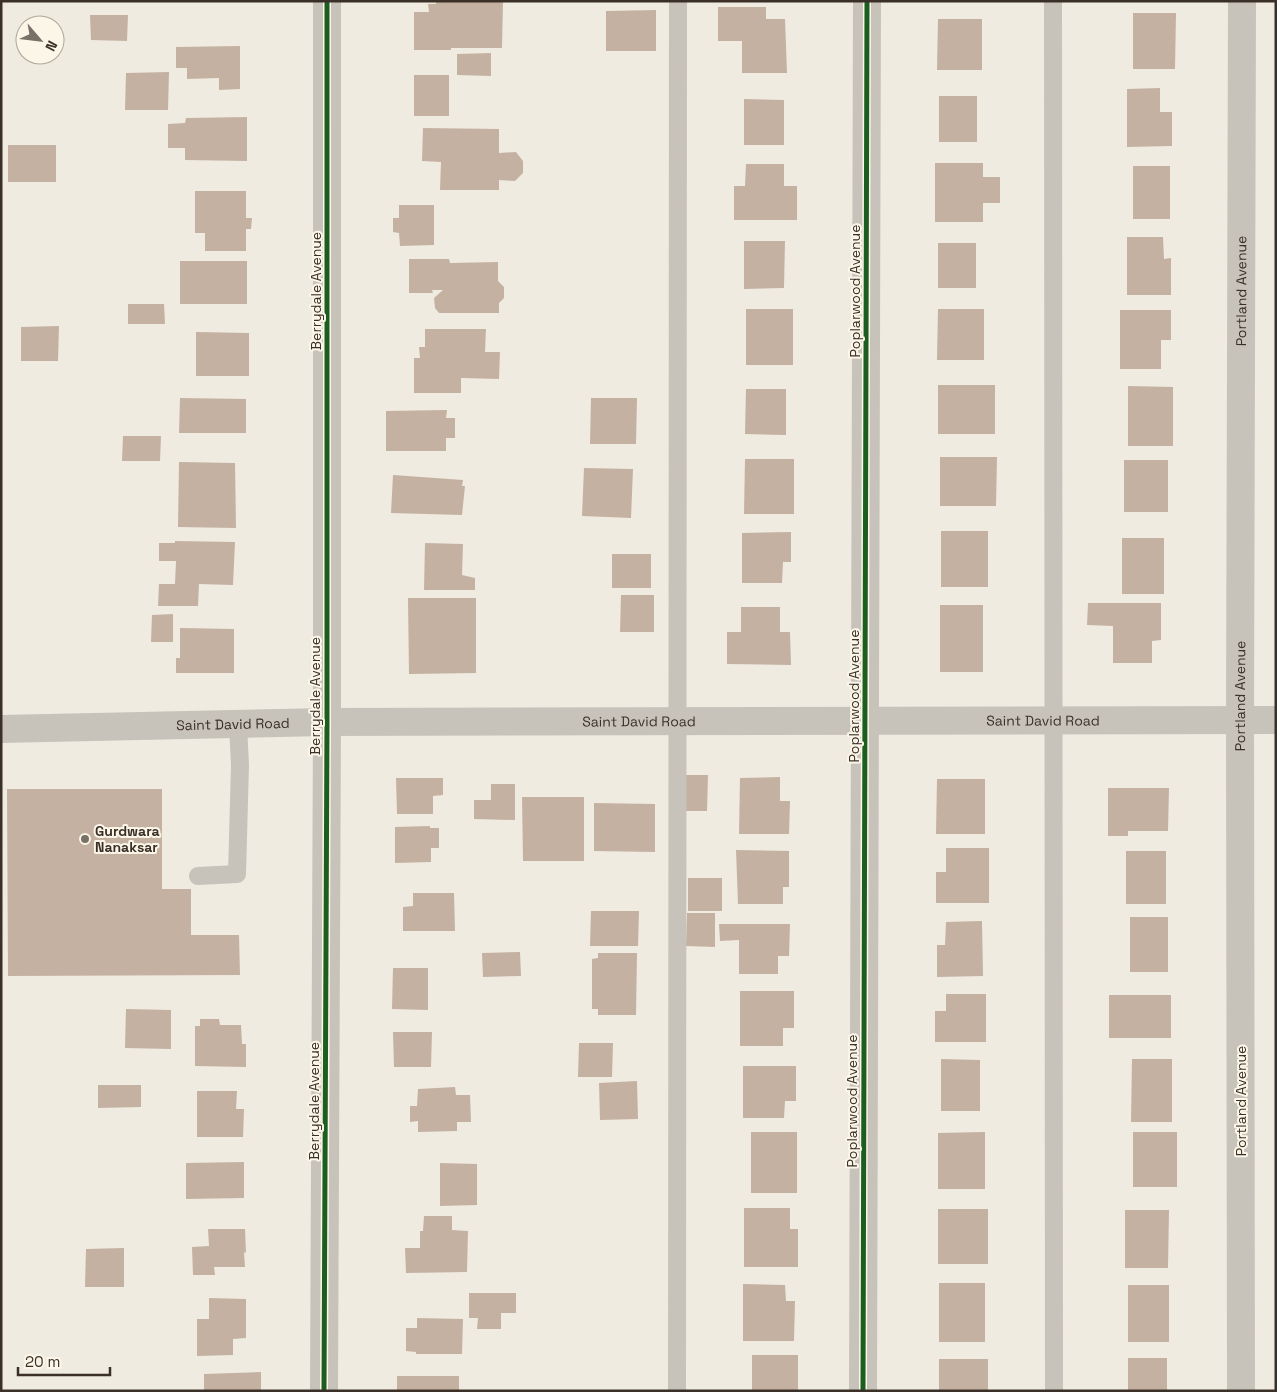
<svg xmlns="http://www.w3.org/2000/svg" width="1277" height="1392" viewBox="0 0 1277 1392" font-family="'Space Grotesk',sans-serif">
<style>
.building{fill:#c5b1a1}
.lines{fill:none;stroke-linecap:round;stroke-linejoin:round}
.service{stroke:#c8c3ba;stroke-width:18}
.minor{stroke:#c8c3ba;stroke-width:28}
.cycleway-casing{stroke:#fcf6e8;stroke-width:8}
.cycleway{stroke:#1b5e20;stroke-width:5}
.poi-dot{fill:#797168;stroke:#fcf6e8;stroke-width:2}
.labels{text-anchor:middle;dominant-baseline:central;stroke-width:4;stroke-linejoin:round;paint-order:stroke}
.street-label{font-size:14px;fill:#3a3027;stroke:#fcf6e8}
.poi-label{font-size:14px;font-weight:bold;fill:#3a3027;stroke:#fcf6e8;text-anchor:start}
</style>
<rect width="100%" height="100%" fill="#efebe1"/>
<!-- building -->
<g class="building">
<polygon points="436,1 503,1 502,48 451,48 451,50 414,50 414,12 429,12 428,4 436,4"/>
<polygon points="718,7 766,7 766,19 785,19 787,73 742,73 742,41 718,41"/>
<polygon points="656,10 656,51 606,51 606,11"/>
<polygon points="1133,13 1176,13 1175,69 1133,69"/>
<polygon points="90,15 128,15 127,41 91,40"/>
<polygon points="938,19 982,19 982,70 937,70"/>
<polygon points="240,46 240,89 219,90 219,78 187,79 187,68 176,68 176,47"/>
<polygon points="491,53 491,76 457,75 457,54"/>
<polygon points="169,72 168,110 125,110 126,73"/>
<rect x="414" y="75" width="35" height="41"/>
<polygon points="1160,88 1160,112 1172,112 1172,146 1127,147 1127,89"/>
<rect x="939" y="96" width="38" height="46"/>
<polygon points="744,99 784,100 784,145 744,145"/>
<polygon points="247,117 247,161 185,160 185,148 168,148 168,124 185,123 186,118"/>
<polygon points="423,128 499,129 499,153 516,152 523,161 523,173 515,181 499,180 499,190 440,190 441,162 422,161"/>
<rect x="8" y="145" width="48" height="37"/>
<polygon points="935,163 983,163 983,177 1000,177 1000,203 983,203 983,222 935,222"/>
<polygon points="746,164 784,164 784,186 797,186 797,220 734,220 734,186 745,186"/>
<rect x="1133" y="166" width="37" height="53"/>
<polygon points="195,191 246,191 246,218 252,218 251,229 246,229 246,251 205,251 205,233 195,233"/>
<polygon points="399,205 434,205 434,245 400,246 399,233 393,232 393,218 399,218"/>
<polygon points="1127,237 1163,237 1164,259 1171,258 1171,295 1127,295"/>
<polygon points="744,241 785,241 784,288 744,289"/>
<rect x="938" y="243" width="38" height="45"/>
<polygon points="409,259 449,259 450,263 498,262 498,281 504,287 504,298 499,303 499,313 439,313 435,308 434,298 443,290 432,290 433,293 409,293"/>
<rect x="180" y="261" width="67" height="43"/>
<polygon points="128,304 164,304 165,324 128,324"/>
<rect x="746" y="309" width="47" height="56"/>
<polygon points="938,309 984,309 984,360 937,360"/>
<polygon points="1120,310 1171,310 1171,340 1161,340 1161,369 1120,369"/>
<polygon points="59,326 58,361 21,361 21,327"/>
<polygon points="425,329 486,329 485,352 500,352 499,379 461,378 461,393 414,393 414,358 420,358 419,347 425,347"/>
<polygon points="196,332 249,333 249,376 196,376"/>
<rect x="938" y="385" width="57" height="49"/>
<polygon points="1128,386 1173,387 1173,446 1128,446"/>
<polygon points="746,389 786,389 786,435 745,434"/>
<polygon points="180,398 246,399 246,433 179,433"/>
<polygon points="591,398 637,398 636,444 590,444"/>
<polygon points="447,410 446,418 455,418 455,438 446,438 446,451 386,451 386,411"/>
<polygon points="123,436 161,436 160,461 122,461"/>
<polygon points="940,457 997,457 996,506 940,506"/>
<polygon points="745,459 794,459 794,514 744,514"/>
<rect x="1124" y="460" width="44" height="52"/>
<polygon points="179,462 235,463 236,528 178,527"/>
<polygon points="584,468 633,469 631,518 582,516"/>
<polygon points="393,475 463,480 462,486 465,486 462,515 391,513"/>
<rect x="941" y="531" width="47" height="56"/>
<polygon points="791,532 791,562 783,562 782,583 742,583 742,533"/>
<rect x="1122" y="538" width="42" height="56"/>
<polygon points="175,541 235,542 233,585 199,584 198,606 158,606 159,584 175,584 176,561 159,561 159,543 175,543"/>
<polygon points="425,543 463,544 462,575 475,578 475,590 424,590"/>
<rect x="612" y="554" width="39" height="34"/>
<polygon points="621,595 654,595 654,632 620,632"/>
<polygon points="408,598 476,598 476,673 409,674"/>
<polygon points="1088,603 1161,603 1161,640 1152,641 1152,663 1113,663 1113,626 1087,625"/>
<rect x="940" y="605" width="43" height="67"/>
<polygon points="741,607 780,607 780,632 790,632 791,665 727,664 727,632 741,632"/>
<polygon points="173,614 173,642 151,642 152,615"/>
<polygon points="180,628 234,629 234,673 176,673 176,658 180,658"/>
<polygon points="684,775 708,775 707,811 685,811"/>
<polygon points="780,777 780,801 790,801 789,834 739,834 740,778"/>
<polygon points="396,778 443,778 443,795 433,796 433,814 397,814"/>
<polygon points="937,779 985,779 985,834 936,834"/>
<polygon points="491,784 515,784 515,820 474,819 474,800 491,800"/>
<polygon points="1108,788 1169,788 1168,831 1128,831 1128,836 1108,836"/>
<polygon points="7,789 162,789 162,889 191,889 191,935 239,935 240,975 8,976"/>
<polygon points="522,797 584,797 584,861 523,861"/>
<polygon points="594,803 655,804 655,852 594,851"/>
<polygon points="430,826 430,828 439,828 439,848 431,848 431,862 395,863 395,827"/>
<polygon points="946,848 989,848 989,903 936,903 936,872 946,872"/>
<polygon points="736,850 789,851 789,887 783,887 783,904 738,904"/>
<rect x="1126" y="851" width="40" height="53"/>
<rect x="688" y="878" width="34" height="33"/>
<polygon points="413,893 454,893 455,931 403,931 403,907 413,906"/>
<polygon points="591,911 639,911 638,946 590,946"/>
<polygon points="687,913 715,913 715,947 686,946"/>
<rect x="1130" y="917" width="38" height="55"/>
<polygon points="982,921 983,976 937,977 937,945 945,945 946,922"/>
<polygon points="719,924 790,924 789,956 778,956 778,974 739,974 739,940 720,941"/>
<polygon points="520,952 521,976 483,977 482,953"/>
<polygon points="598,953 637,953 636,1015 598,1015 598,1009 592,1009 592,959 598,958"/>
<polygon points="393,968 428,968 428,1010 392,1009"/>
<polygon points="740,991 794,991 794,1028 783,1028 783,1046 740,1046"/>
<polygon points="946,994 986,994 986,1042 935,1042 935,1011 946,1011"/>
<rect x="1109" y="995" width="62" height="43"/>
<polygon points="126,1009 171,1010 171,1049 125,1048"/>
<polygon points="200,1019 219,1019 220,1025 241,1025 242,1044 246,1044 246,1067 195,1066 195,1026 200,1026"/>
<polygon points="393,1032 432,1032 431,1067 394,1067"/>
<polygon points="579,1043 613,1043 612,1077 578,1077"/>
<polygon points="941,1059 980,1060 980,1111 941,1111"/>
<polygon points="1132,1059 1172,1059 1172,1122 1131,1122"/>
<polygon points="743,1066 796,1066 796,1101 785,1101 784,1118 743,1118"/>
<polygon points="637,1081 638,1119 600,1120 599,1083"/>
<polygon points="98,1085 141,1085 141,1107 98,1108"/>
<polygon points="455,1087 456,1095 470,1095 471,1122 457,1122 457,1131 418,1132 418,1121 410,1122 410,1106 417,1106 418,1089"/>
<polygon points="197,1091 237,1091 236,1109 244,1109 243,1137 197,1137"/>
<rect x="751" y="1132" width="46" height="61"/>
<polygon points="985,1132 985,1189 938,1189 938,1133"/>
<rect x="1133" y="1132" width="44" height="55"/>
<polygon points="244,1162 244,1198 186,1199 186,1163"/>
<polygon points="440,1163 477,1164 477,1205 440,1206"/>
<polygon points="744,1208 790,1208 790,1229 798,1229 798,1267 744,1267"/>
<rect x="938" y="1209" width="50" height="55"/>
<polygon points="1125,1210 1169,1210 1168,1268 1125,1268"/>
<polygon points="424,1216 452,1216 452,1230 468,1231 467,1272 406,1273 405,1248 420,1248 420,1231 423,1231"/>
<polygon points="208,1229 245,1229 246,1253 244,1252 245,1267 214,1267 215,1275 193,1275 192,1247 209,1246"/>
<polygon points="124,1248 124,1287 85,1287 86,1249"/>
<rect x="939" y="1283" width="46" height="59"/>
<polygon points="743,1284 785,1285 786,1301 795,1301 794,1341 743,1341"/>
<rect x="1128" y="1285" width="41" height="57"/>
<polygon points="469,1293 516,1293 516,1313 501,1313 501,1329 477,1329 478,1318 469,1318"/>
<polygon points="209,1298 246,1299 246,1338 233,1339 233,1355 197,1356 197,1319 209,1319"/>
<polygon points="417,1318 463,1319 462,1354 416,1354 416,1352 406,1351 406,1328 417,1328"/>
<rect x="752" y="1355" width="46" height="36"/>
<rect x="1128" y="1358" width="39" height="33"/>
<rect x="939" y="1359" width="49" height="32"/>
<polygon points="261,1372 261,1391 204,1391 204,1374"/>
<rect x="397" y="1376" width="62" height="15"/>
</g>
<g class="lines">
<!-- service -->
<g class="service">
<polyline points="1053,1 1054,1391"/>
<polyline points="198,876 237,874 240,765 238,724"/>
<polyline points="677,1391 678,1"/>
</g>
<!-- minor -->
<g class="minor">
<path id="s1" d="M1 729 327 722 1276 720"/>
<polyline points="324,1391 327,722 327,1"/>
<polyline points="863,1391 867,1"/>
<path id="s2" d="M1241 1391 1240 720 1242 1"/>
</g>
<!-- cycleway casing -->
<g class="cycleway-casing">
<g id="cycleway">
<polyline points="324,1391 327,722 327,1"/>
<polyline points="863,1391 867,1"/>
</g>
</g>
<!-- cycleway -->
<use href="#cycleway" class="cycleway"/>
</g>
<!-- markers -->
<circle class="poi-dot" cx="85" cy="839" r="5"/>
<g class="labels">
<!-- street labels -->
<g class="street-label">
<text transform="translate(316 291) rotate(-90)">Berrydale Avenue</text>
<text transform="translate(855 291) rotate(-90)">Poplarwood Avenue</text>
<text stroke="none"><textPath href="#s2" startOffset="1100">Portland Avenue</textPath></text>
<text transform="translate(315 696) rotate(-90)">Berrydale Avenue</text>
<text transform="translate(854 696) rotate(-90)">Poplarwood Avenue</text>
<text stroke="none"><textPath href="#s2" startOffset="695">Portland Avenue</textPath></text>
<text stroke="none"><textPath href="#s1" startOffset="638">Saint David Road</textPath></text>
<text stroke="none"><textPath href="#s1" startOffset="1042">Saint David Road</textPath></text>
<text stroke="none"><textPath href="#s1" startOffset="232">Saint David Road</textPath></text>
<text transform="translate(314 1101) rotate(-90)">Berrydale Avenue</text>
<text transform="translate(852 1101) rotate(-90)">Poplarwood Avenue</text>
<text transform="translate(1241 1101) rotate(-90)">Portland Avenue</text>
</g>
<!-- poi labels -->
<g class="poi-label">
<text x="95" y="831">Gurdwara<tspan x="95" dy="16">Nanaksar</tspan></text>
</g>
</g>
<!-- border -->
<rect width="1277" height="1392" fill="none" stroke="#3a3027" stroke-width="5"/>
<!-- north arrow -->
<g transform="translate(40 40) rotate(118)"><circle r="24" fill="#fcf6e8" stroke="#aea79b"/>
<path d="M0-4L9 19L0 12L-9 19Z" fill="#797168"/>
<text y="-8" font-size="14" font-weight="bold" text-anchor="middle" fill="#3a3027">N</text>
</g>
<!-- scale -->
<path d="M18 1367v8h92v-8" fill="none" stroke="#3a3027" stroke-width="2.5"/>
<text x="25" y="1367" font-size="15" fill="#3a3027" stroke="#fcf6e8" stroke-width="4" paint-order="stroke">20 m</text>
</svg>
